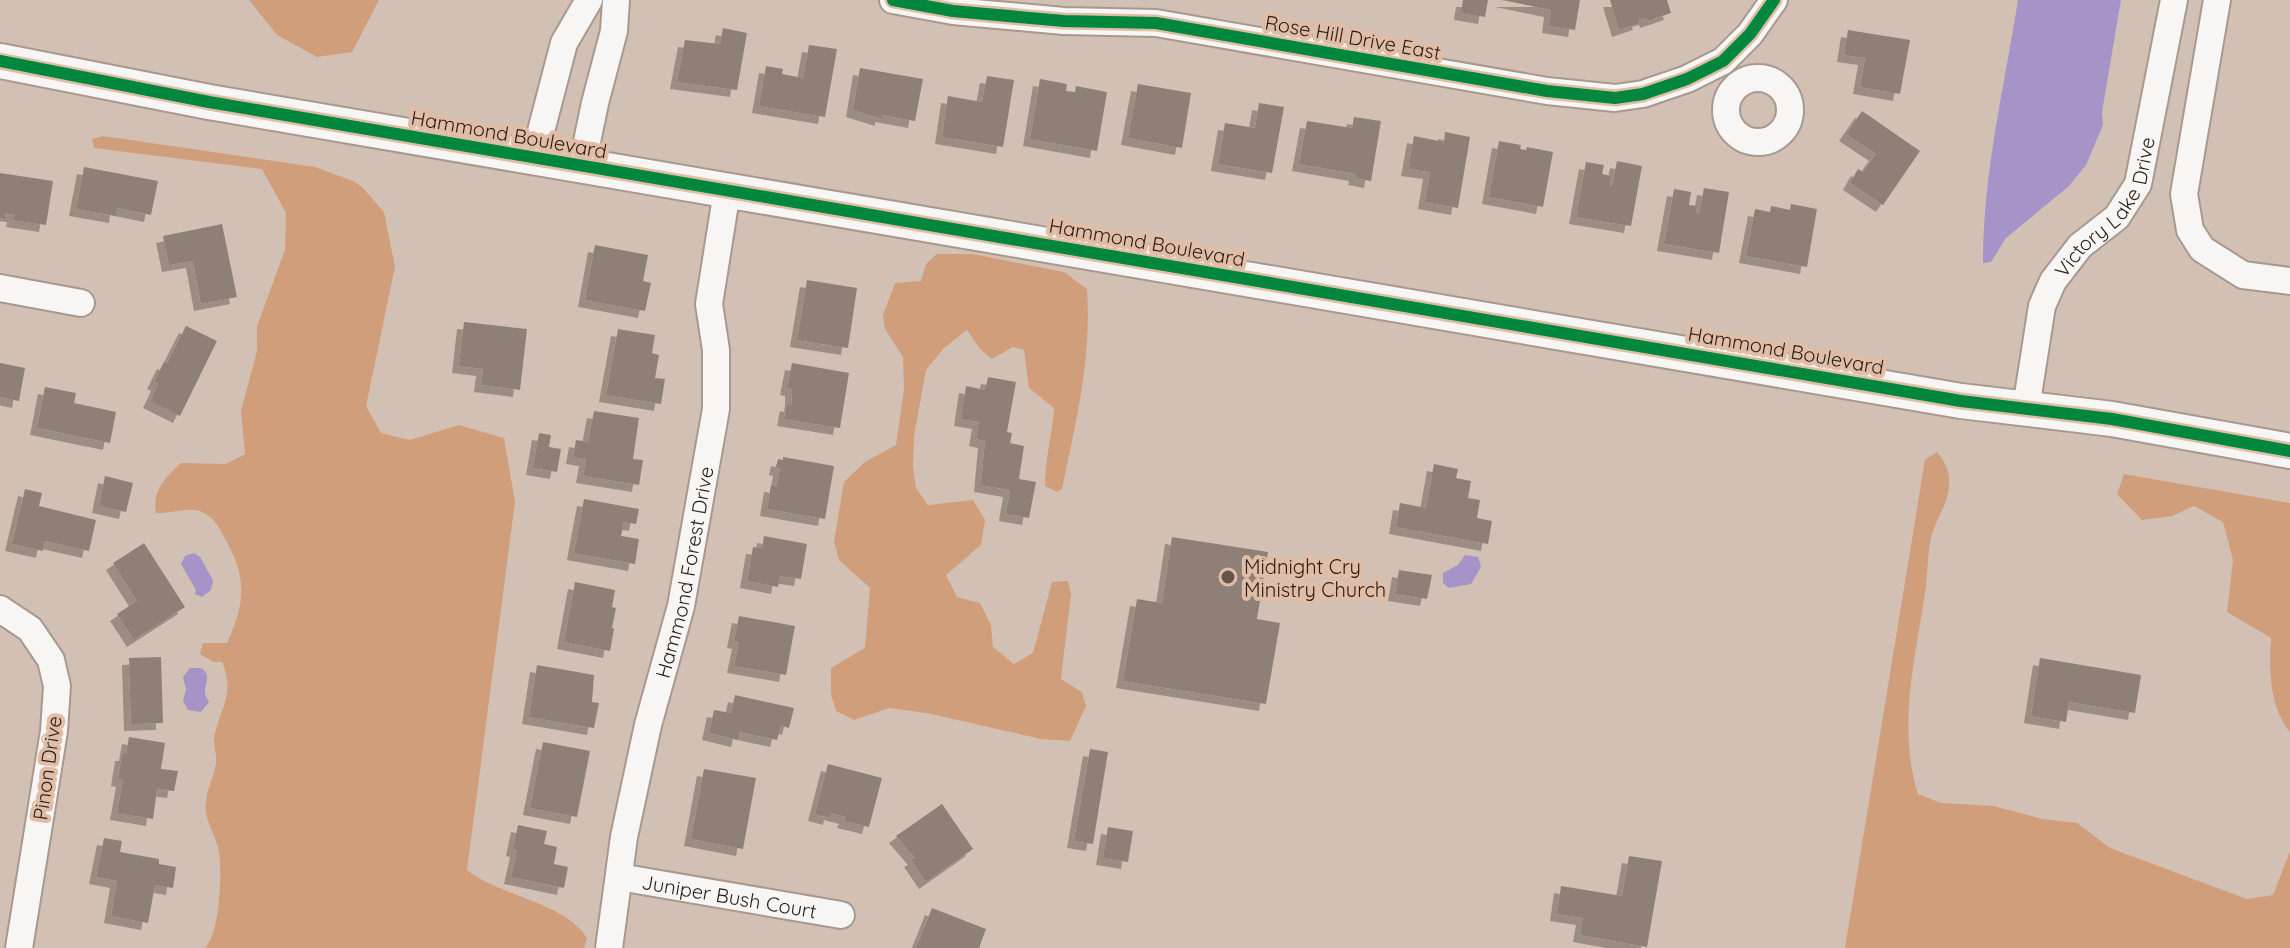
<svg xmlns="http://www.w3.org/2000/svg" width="2290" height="948" viewBox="0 0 2290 948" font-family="Quicksand,sans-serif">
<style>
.forest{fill:#d19e7c}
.water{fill:#a693c7}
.building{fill:#8e8076;filter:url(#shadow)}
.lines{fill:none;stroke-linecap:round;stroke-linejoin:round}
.minor-casing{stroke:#a8998f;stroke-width:30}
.tertiary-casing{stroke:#a8998f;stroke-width:38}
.minor{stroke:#f8f6f4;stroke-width:26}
.tertiary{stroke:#f8f6f4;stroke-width:34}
.cycleway-casing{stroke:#e0bda7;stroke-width:17}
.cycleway{stroke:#00873e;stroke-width:12}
.poi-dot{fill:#65564c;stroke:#e0bda7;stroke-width:3}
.labels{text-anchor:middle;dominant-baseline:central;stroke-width:8;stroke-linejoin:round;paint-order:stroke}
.street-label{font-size:20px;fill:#2a1d14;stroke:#e0bda7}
.poi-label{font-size:20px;fill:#2a1d14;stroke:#e0bda7;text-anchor:start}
</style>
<defs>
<filter id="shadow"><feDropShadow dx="-7" dy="7" stdDeviation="0" flood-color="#0004"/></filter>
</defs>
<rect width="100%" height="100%" fill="#d3c0b4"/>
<!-- forest -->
<g class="forest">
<polygon points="249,0 379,0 352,52 317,57 277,35"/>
<path d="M103 136 315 167 353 181 362 187 384 212 395 267 366 406 381 433 410 440 459 425 504 438 515 502 467 870C499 896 565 902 587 938L584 948H205C220 933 222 874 219 853 217 838 208 826 206 812 203 796 214 779 216 763 217 753 212 743 215 733 222 705 235 692 222 662H214L200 654 203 643H227C246 602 247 577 224 537 218 525 213 516 199 511 187 507 169 514 156 513 152 490 165 478 181 463L226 464 245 454 241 411 257 351V326L285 250 286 213 262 169 94 148 92 139Z"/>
<path d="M937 254H973L1064 272 1087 289C1092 357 1076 423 1062 489L1057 492 1045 486C1045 459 1052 435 1054 408L1029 388 1024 350 1013 347 992 359 980 349 967 330 944 348 926 370 914 436 913 466 916 488 928 505 973 500 985 520 981 545 946 575 957 597 980 603 991 625 993 647 1014 664 1033 653 1052 582 1068 581 1071 594 1061 679 1082 692 1086 706 1070 741 1041 739 927 713 889 708 854 720 836 711 831 694V668L865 648 870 588 839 560 834 542 844 482 865 462 896 445 904 389 903 357 885 329 883 315 895 283 921 281 926 264Z"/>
<path d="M1937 452C1945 461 1950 472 1949 485 1949 503 1935 520 1931 538 1927 556 1928 575 1925 593 1915 661 1897 726 1918 794L1941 803 1994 806 2042 819 2077 823 2110 848 2247 899 2273 895 2290 851V948H1845L1925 460Z"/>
<path d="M2124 474 2290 503V732C2269 706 2269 669 2271 638L2227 612 2233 560 2223 522 2194 506 2172 516 2142 520 2117 494Z"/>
</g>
<!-- water -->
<g class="water">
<path d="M2018 0H2121L2102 112 2103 125 2086 165 2069 186 2006 238 1991 262 1983 263C1983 174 2004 88 2018 0Z"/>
<polygon points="194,553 200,557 213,580 211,590 202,597 195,594 196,590 181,564 185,556"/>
<polygon points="1465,555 1478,557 1481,567 1471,584 1449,588 1443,583 1443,573 1458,565"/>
<path d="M190 668H201C212 675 205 682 205 692 205 696 208 699 209 702L201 712 188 710 183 701 186 689 183 677Z"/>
</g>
<!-- building -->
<g class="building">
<polygon points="1463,0 1488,0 1485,17 1461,13"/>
<polygon points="1502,0 1580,0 1575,30 1549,26 1551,10"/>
<polygon points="1610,0 1667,0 1671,13 1647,21 1646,18 1639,20 1640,23 1619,30"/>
<polygon points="723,28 747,33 737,90 677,82 685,40 720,44"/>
<polygon points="1848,30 1910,40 1900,94 1860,87 1865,58 1844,55"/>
<polygon points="809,45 837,49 825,117 759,106 766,66 783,69 782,74 803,78"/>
<polygon points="860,68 923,79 915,121 882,115 882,119 853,110"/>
<polygon points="987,76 1014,80 1003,147 942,137 948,96 982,102"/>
<polygon points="1040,79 1067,84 1066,91 1075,92 1076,86 1107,92 1097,151 1030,139"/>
<polygon points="1138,84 1191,93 1182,148 1128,138"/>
<polygon points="1259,103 1284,107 1272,173 1218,164 1225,123 1255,128"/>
<polygon points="1862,111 1920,151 1883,205 1850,183 1858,169 1863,172 1876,154 1846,134"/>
<polygon points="1354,117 1381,121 1371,181 1355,178 1356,174 1299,164 1307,121 1352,128"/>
<polygon points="1445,132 1470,137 1458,208 1425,202 1430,172 1408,169 1414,136 1444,142"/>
<polygon points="1499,141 1521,145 1520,149 1526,150 1527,147 1553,152 1543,207 1489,197"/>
<polygon points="1617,161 1642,166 1631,226 1576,217 1586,162 1604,165 1602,174 1611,176 1610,185 1612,186"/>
<polygon points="84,167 158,181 151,215 117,208 116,216 76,209"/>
<polygon points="0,173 53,181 46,225 13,220 14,215 5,214 5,219 0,218"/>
<polygon points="1704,188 1729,192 1719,253 1664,244 1674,189 1691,192 1689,205 1697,206 1696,213 1699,214"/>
<polygon points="1791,204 1817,209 1807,267 1746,256 1755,209 1770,212 1771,206 1790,210"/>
<polygon points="222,224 237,297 201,304 193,261 169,265 163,236"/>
<polygon points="595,245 648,255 643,281 651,283 645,311 585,300"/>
<polygon points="807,280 857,288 848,348 797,340"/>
<polygon points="464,322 527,329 520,390 481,385 483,369 459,366"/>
<polygon points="186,326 217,341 180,416 150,401 158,384 154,382 164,362 167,363"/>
<polygon points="618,329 655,335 652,353 659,355 655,378 665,379 661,404 606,395"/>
<polygon points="0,363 25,368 19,401 0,397"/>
<polygon points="792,363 849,373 840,428 784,419 787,404 791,405 792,398 792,389 787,388"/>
<polygon points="988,377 1016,382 1007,432 1012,433 1010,443 1024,446 1019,479 1036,482 1029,518 1006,514 1010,490 981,485 985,441 976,439 979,422 961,419 966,386 985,390"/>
<polygon points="45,387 76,393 74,403 116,412 110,443 37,428"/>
<polygon points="594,411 639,418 633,459 643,460 639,485 583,476 586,459 573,457 576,440 588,442"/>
<polygon points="539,433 551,435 549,447 561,449 557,472 533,468"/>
<polygon points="783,457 834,466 825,519 767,509 771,485 777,486 780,469 776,468 778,459 783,460"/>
<polygon points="1434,464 1458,469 1456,478 1471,481 1468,498 1480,500 1477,518 1492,521 1488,544 1396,527 1400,503 1426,508"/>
<polygon points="105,476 133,483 126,512 99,506"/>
<polygon points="25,489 42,493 39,506 96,520 89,551 45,541 43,551 12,544"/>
<polygon points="584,499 639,509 636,524 624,522 621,536 639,539 635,564 574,553"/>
<polygon points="764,536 807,544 801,579 780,576 778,587 747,581 753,547 762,548"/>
<polygon points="1172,537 1268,552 1257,619 1280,623 1266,704 1123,681 1137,599 1162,603"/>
<polygon points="144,543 185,607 134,640 117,614 137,601 113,563"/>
<polygon points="1399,570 1432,575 1427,599 1395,594"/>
<polygon points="575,582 615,590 612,607 616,608 612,628 614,629 610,651 564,642"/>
<polygon points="739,616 795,626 786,675 734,666 739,642 734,641"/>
<polygon points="161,657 163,723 131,724 129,658"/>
<polygon points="2040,658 2141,675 2135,713 2069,702 2066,722 2031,716"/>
<polygon points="537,665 594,675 592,702 599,703 594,728 529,717"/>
<polygon points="735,695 794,708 789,728 781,726 777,740 740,732 738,740 709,733 714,710 731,713"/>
<polygon points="129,737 165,743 161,769 178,771 174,791 157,789 153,819 117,813 123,780 118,779 122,754 126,754"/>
<polygon points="543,742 590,751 577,817 530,808"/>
<polygon points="1090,749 1108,752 1093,844 1074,841"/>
<polygon points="828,764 882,778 869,827 844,821 846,817 831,813 830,818 815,814"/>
<polygon points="704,769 756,778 743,849 691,839"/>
<polygon points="942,804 973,849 926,882 911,860 915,858 896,836"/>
<polygon points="518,825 547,831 544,844 557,847 554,864 568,867 564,888 511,877 517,850 513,849"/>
<polygon points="1108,827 1133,831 1128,862 1103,858"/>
<polygon points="104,838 122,841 120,852 159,859 159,864 176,867 173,888 155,885 148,923 111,916 117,881 96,877"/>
<polygon points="1629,856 1662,861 1647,947 1580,935 1583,918 1557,914 1561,886 1622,896"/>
<polygon points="932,908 986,929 979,948 916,948"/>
</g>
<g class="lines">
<!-- minor casing -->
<g class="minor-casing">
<g id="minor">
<polyline points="893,0 953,11 1064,21 1156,23 1547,91 1615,98 1643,94 1687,79 1723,61 1750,34 1774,0"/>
<polyline points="2217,0 2184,194 2190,230 2202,249 2243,275 2290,281"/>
<circle cx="1758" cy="110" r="32"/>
<polyline points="534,158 564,43 589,0"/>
<polyline points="582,166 595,103 614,31 616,0"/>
<polyline points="0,288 81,303"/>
<path id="s1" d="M2026 408 2042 306 2053 281 2080 246 2117 217 2138 184 2174 0"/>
<polyline points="0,609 30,629 51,660 57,686 54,731 19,948"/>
<path id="s2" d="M619 877 841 915"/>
<path id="s3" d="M609 948 624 837 648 725 681 606 716 409V350L709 304 727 191"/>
</g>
</g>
<!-- tertiary casing -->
<g class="tertiary-casing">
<polyline id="tertiary" points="0,61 209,102 1961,401 2112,419 2290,451"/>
</g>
<!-- minor -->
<use href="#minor" class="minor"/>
<!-- tertiary -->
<use href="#tertiary" class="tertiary"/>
<!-- cycleway casing -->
<g class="cycleway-casing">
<g id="cycleway">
<polyline points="893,0 953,11 1064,21 1156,23 1547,91 1615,98 1643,94 1687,79 1723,61 1750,34 1774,0"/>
<polyline points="0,61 209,102 1961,401 2112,419 2290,451"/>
</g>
</g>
<!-- cycleway -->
<use href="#cycleway" class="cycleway"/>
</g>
<!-- markers -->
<circle class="poi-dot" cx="1228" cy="577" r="8"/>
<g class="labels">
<!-- street labels -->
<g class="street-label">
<text transform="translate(1353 37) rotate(10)">Rose Hill Drive East</text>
<text transform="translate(509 134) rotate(10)">Hammond Boulevard</text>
<text stroke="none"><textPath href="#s1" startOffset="224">Victory Lake Drive</textPath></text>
<text transform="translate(1147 242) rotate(10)">Hammond Boulevard</text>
<text transform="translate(1786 350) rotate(10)">Hammond Boulevard</text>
<text stroke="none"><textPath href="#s3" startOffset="384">Hammond Forest Drive</textPath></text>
<text transform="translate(47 768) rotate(-82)">Pinon Drive</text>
<text stroke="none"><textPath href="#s2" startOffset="112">Juniper Bush Court</textPath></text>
</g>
<!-- poi labels -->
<g class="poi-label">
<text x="1244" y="566">Midnight Cry<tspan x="1244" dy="23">Ministry Church</tspan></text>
</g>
</g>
</svg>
